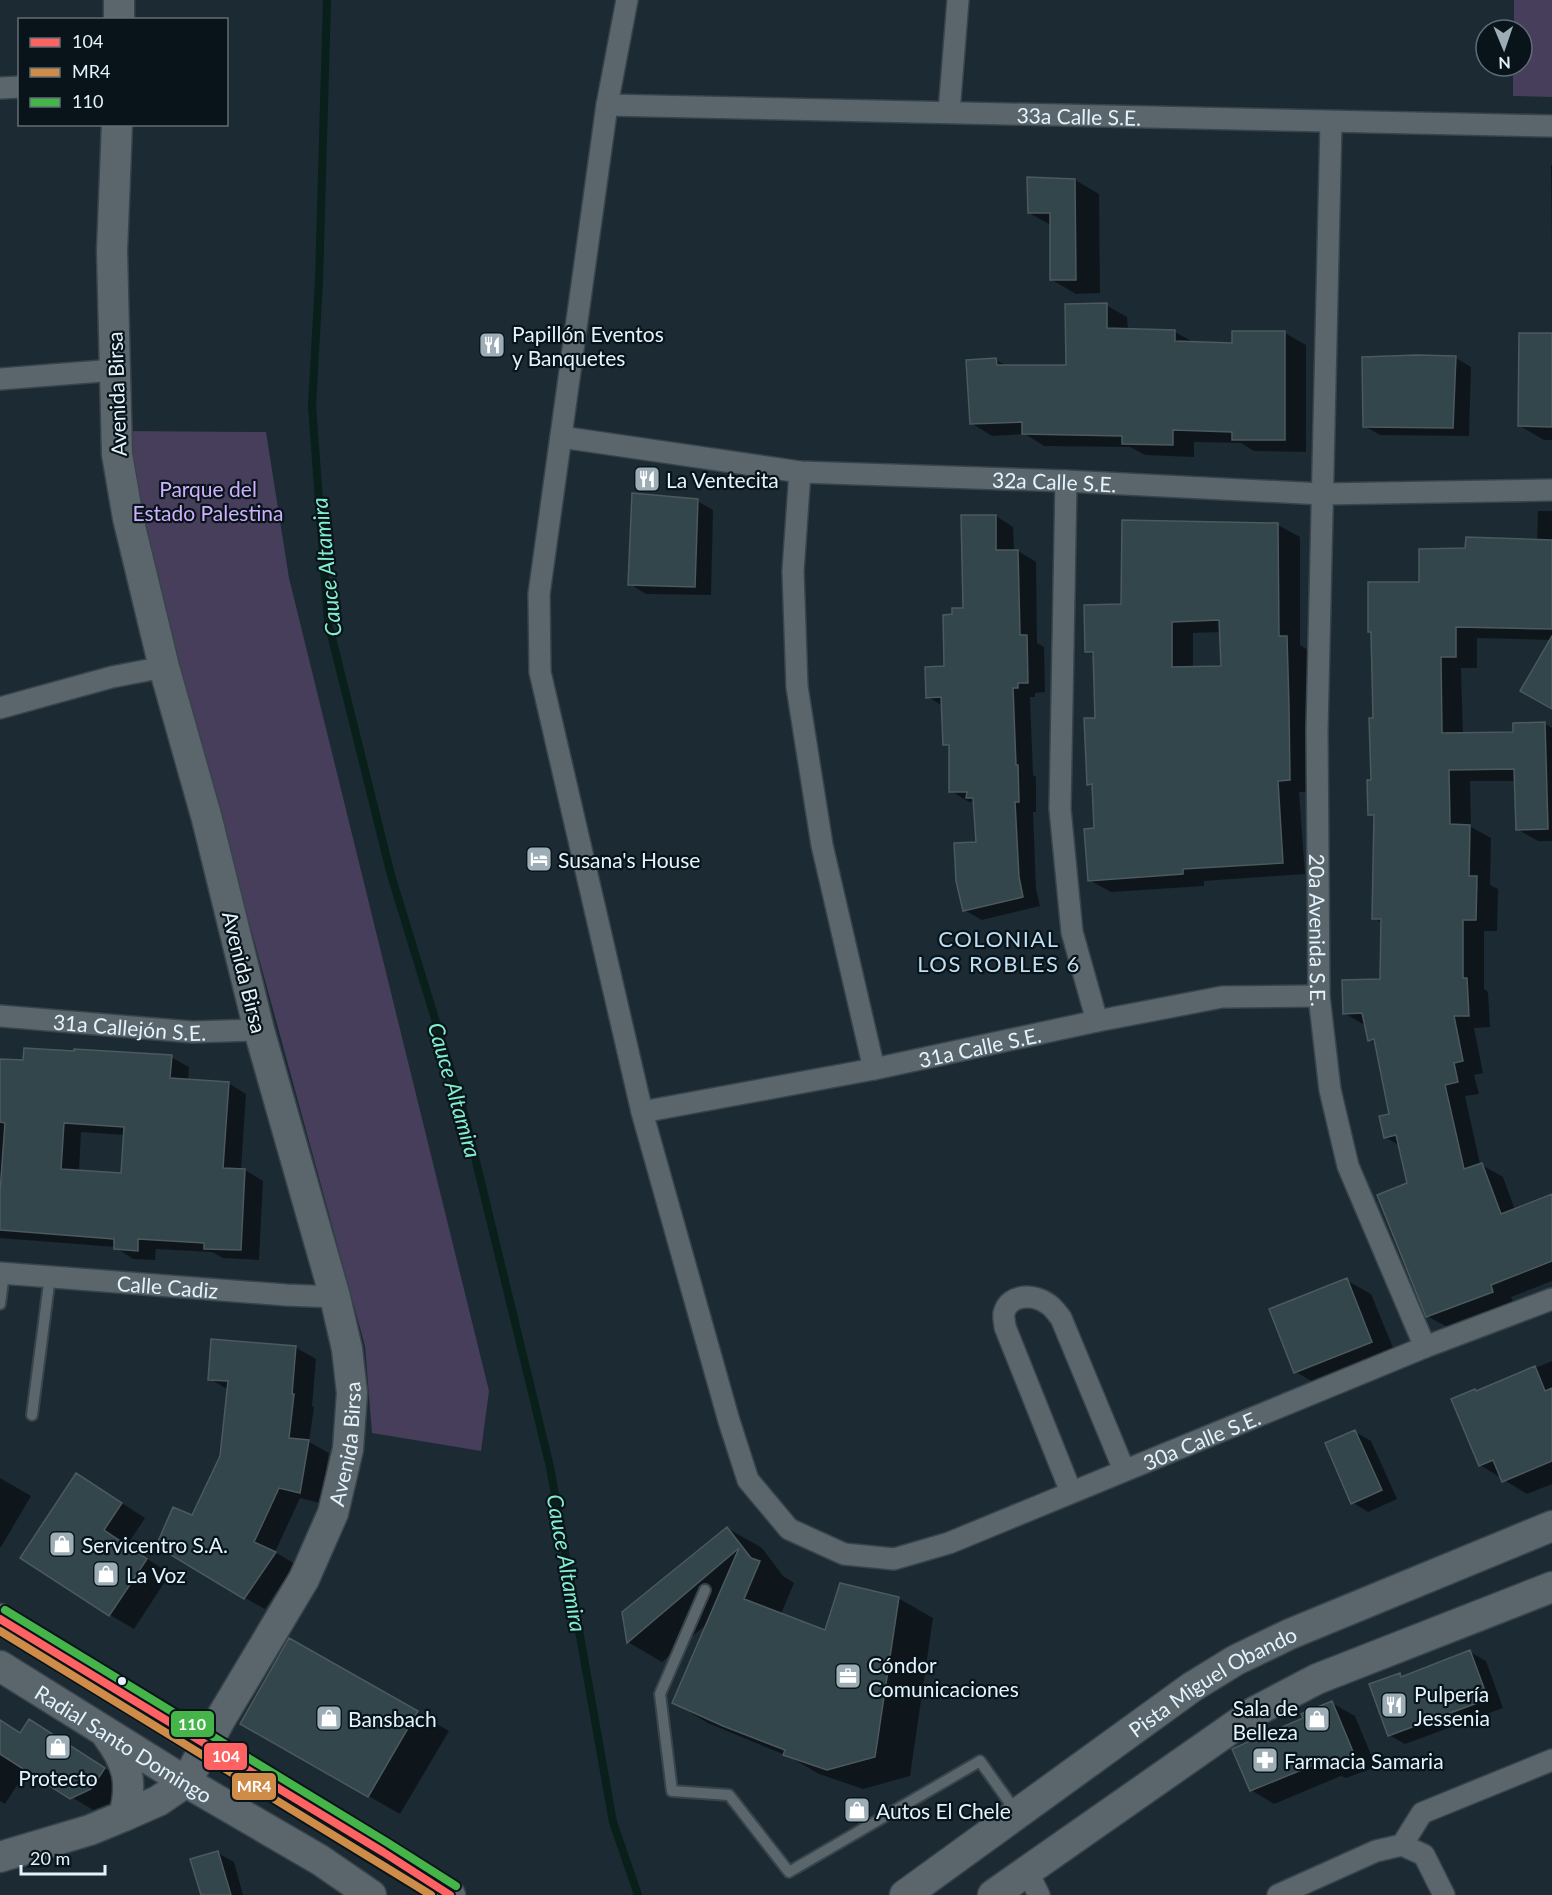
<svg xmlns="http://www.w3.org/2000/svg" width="1552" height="1895" font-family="Lato,sans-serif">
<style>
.park{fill:#463e5a}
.shadow{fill:#0007;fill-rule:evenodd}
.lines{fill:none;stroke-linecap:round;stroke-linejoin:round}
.stream{stroke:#091f1a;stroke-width:8}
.building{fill:#32464b;stroke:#4c595e;stroke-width:1.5;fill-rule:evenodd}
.lane-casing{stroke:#38444b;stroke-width:14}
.street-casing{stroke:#38444b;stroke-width:24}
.secondary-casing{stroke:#38444b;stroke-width:33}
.lane{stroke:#5a666c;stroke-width:10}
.street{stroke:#5a666c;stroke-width:21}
.secondary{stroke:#5a666c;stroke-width:30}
.bus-1-casing{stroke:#09141a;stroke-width:12}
.bus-2-casing{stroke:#09141a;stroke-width:12}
.bus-3-casing{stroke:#09141a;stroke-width:12}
.bus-1{stroke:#ff6262;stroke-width:8}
.bus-2{stroke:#cf8b48;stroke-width:8}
.bus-3{stroke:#45b549;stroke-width:8}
.bus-dot{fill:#e3f3fd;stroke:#09141a;stroke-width:2}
.labels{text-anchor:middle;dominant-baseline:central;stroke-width:4.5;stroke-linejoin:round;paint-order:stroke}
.street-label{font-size:21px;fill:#e3f3fd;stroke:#09141a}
.poi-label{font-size:21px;fill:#e3f3fd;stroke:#09141a;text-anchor:start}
.park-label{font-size:21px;fill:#ceb0ff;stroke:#09141a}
.water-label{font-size:22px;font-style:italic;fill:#81efcd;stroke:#09141a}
.neighbourhood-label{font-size:22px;letter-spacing:1.5px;fill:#c1dff3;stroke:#09141a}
.line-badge{stroke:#09141a;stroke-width:2}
.badge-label{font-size:16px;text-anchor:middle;font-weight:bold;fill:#fff}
</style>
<rect width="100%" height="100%" fill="#1c2a33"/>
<path class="park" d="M 1514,0 L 1552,0 L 1552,97 L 1513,96 L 1513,66 L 1522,66 L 1522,30 L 1514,30 Z
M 120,431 L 266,432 L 289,578 L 489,1391 L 481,1451 L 372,1433 L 365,1346 L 198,735 Z"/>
<path class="shadow" d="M 1551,165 L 1552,165 L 1552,249 Z
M 1075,180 L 1099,194 L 1100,293 L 1076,294 L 1052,280 L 1051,225 L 1029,213 Z
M 1106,305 L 1127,317 L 1128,330 L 1175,332 L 1195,343 L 1234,345 L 1285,333 L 1306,345 L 1306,452 L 1254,451 L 1241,443 L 1194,442 L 1194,457 L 1145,455 L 1130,447 L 1044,446 L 1025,434 L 992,436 L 971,423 L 996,360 L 1007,366 L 1068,367 Z
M 1552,335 L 1552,440 L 1544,440 L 1520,426 Z
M 1456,358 L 1471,367 L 1469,436 L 1380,435 L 1364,426 Z
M 697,501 L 713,510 L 711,595 L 646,594 L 630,584 Z
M 1538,511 L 1552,511 L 1552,708 L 1552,640 L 1477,638 L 1477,668 L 1461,668 L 1463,735 L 1515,734 L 1545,724 L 1552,728 L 1552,841 L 1538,841 L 1517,829 L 1516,781 L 1470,781 L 1471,827 L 1491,838 L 1490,885 L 1498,889 L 1497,931 L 1484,931 L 1484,989 L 1488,992 L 1490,1027 L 1474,1028 L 1483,1073 L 1474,1075 L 1479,1094 L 1465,1096 L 1480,1164 L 1503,1177 L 1515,1210 L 1552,1213 L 1552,1281 L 1511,1297 L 1514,1304 L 1449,1328 L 1427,1316 L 1409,1184 L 1400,1146 L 1385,1137 L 1391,1115 L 1377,1044 L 1369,1040 L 1366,1026 L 1344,1013 L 1382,980 L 1382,923 L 1374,918 L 1375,818 L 1370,814 L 1374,719 L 1420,583 L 1467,550 L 1537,541 Z
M 996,516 L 1013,527 L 1014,551 L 1018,551 L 1036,562 L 1037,643 L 1044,647 L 1045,692 L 1035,693 L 1035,697 L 1030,697 L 1033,775 L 1036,777 L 1036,812 L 1033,812 L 1036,889 L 1040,906 L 982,920 L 964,910 L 977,843 L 975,801 L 969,802 L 951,791 L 950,748 L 944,744 L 943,706 L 928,697 L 946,668 L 954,616 L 964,609 Z
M 1278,525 L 1300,537 L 1300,645 L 1308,650 L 1311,792 L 1299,792 L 1305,874 L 1204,881 L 1204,886 L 1111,892 L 1089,880 L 1096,830 L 1093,787 L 1088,784 L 1096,719 L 1095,656 L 1087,651 L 1123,606 ZM 1221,632 L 1222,668 L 1193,668 L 1193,633 Z
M 171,1057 L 189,1067 L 188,1081 L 228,1083 L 246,1094 L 241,1170 L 245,1170 L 263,1181 L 259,1260 L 223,1258 L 212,1252 L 156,1249 L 155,1260 L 133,1259 L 115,1247 L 0,1238 L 0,1060 L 25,1062 ZM 81,1132 L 125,1135 L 123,1174 L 79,1171 Z
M 1346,1280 L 1371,1294 L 1396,1355 L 1320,1386 L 1296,1372 Z
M 295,1347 L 316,1359 L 312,1406 L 314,1407 L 309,1442 L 329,1453 L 320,1503 L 300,1498 L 275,1552 L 295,1564 L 265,1609 L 245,1598 L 193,1517 L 222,1456 L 229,1390 L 210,1379 Z
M 1552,1361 L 1552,1484 L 1527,1494 L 1480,1465 L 1477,1392 Z
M 1355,1432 L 1371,1441 L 1397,1499 L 1368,1512 L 1352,1502 Z
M 0,1478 L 31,1496 L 1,1547 L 0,1547 Z
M 100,1489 L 145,1518 L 127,1545 L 170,1574 L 134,1629 L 110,1615 Z
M 727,1528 L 762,1548 L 783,1576 L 794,1583 L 781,1614 L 826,1632 L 898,1598 L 933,1618 L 910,1776 L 863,1789 L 819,1774 L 790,1757 L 708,1723 L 674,1703 L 708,1623 L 662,1662 L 628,1642 Z
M 290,1640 L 449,1731 L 400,1814 L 242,1724 Z
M 1470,1652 L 1486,1661 L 1503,1708 L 1405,1744 L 1389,1735 L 1400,1675 L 1403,1677 Z
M 1332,1703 L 1355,1716 L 1376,1767 L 1346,1778 L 1341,1776 L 1274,1804 L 1251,1790 L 1305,1719 Z
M 0,1721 L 21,1734 L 30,1721 L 127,1782 L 113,1802 L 93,1810 L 27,1770 L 5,1804 L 0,1801 Z
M 218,1853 L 234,1862 L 243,1895 L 202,1895 Z"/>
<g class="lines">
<path class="stream" d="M 327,0 L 319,281 L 312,406 L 328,622 L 391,875 L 466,1120 L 550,1467 L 613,1822 L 638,1895"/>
</g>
<path class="building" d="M 1027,177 L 1075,179 L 1076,280 L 1050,280 L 1050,213 L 1028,213 Z
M 1107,303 L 1107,328 L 1175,330 L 1175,341 L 1232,343 L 1232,331 L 1285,331 L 1285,440 L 1232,440 L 1232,432 L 1173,430 L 1173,445 L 1122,444 L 1122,436 L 1022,434 L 1022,422 L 970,424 L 966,360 L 996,358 L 997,365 L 1066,365 L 1065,304 Z
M 1519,333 L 1552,333 L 1552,427 L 1518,426 Z
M 1417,355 L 1456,356 L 1453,428 L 1363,427 L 1362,357 Z
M 632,493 L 698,499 L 695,587 L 628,585 Z
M 961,515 L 996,515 L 996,550 L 1018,550 L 1020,635 L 1027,635 L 1028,683 L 1018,683 L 1018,688 L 1013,688 L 1016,765 L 1018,765 L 1019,802 L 1015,802 L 1019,877 L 1023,897 L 963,911 L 956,881 L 954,843 L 976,842 L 973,798 L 966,798 L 967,792 L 949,792 L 949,745 L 943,745 L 941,697 L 926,698 L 925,667 L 944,666 L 943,615 L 952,614 L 952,608 L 963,608 Z
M 1122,520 L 1278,523 L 1279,636 L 1287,636 L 1289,707 L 1290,780 L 1278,781 L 1283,863 L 1183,869 L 1183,874 L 1088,881 L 1084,829 L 1094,828 L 1092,784 L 1087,785 L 1084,718 L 1095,718 L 1093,652 L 1085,652 L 1084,605 L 1121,604 ZM 1219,620 L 1221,666 L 1172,667 L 1172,622 Z
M 1466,537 L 1552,540 L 1552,629 L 1456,627 L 1456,657 L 1441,657 L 1442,733 L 1513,732 L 1513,723 L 1545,722 L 1548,829 L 1516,830 L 1514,769 L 1449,770 L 1450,824 L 1470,825 L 1469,876 L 1477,876 L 1476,920 L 1463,920 L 1463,978 L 1467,978 L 1469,1016 L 1454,1016 L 1463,1061 L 1454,1063 L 1458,1082 L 1445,1085 L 1464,1169 L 1482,1163 L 1501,1214 L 1552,1194 L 1552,1261 L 1491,1285 L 1493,1292 L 1426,1317 L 1377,1195 L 1407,1183 L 1396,1135 L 1384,1138 L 1379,1116 L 1389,1114 L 1374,1039 L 1368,1041 L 1362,1013 L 1343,1014 L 1342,980 L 1380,979 L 1381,919 L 1372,919 L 1374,815 L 1368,815 L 1367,780 L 1371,780 L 1369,718 L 1373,718 L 1371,632 L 1368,632 L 1368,582 L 1419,582 L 1419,549 L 1465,548 Z
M 1552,636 L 1552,709 L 1520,691 Z
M 24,1048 L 74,1051 L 74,1049 L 172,1055 L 170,1078 L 229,1082 L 223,1168 L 245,1169 L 241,1250 L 204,1249 L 204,1243 L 138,1239 L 138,1251 L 114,1249 L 114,1239 L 0,1230 L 0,1192 L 5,1123 L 0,1122 L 0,1059 L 23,1060 ZM 64,1123 L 124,1127 L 121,1173 L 61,1169 Z
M 1347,1278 L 1372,1342 L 1294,1373 L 1269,1309 Z
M 211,1339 L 296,1346 L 292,1394 L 294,1394 L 289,1438 L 309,1440 L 300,1493 L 279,1488 L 254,1542 L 276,1552 L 244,1599 L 156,1546 L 173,1507 L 192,1515 L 220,1456 L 228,1381 L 208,1380 Z
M 1535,1366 L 1545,1391 L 1552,1388 L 1552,1461 L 1502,1482 L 1493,1460 L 1479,1466 L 1451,1399 L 1475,1389 L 1476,1391 Z
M 1355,1430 L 1382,1490 L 1351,1504 L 1325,1443 Z
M 76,1473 L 122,1503 L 104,1530 L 147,1559 L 109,1616 L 20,1558 Z
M 727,1527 L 751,1558 L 760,1561 L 744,1599 L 825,1630 L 840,1583 L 899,1597 L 875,1757 L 827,1770 L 783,1755 L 785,1750 L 723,1726 L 672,1703 L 739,1548 L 627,1643 L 622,1612 Z
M 289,1638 L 418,1711 L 368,1797 L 240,1724 Z
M 1470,1650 L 1488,1699 L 1388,1736 L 1369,1684 L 1400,1673 L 1401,1677 Z
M 1332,1701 L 1354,1754 L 1322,1766 L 1321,1762 L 1250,1791 L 1232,1749 L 1303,1718 L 1301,1714 Z
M 29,1719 L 105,1768 L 91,1789 L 70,1799 L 0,1754 L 0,1720 L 20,1733 Z
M 218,1851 L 231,1895 L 201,1895 L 190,1859 Z"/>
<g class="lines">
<defs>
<path id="lane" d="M 0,1304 L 4,1273
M 32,1415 L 50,1276
M 705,1590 L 660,1694 L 672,1791 L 729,1795 L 789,1872 L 980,1761 L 1017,1813"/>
<g id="street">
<path id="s1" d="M 627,0 L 607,105 L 539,594 L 540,672 L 642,1112 L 729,1421 L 748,1480 L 789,1529 L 844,1554 L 894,1559 L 949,1543 L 1425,1347 L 1552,1299"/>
<path d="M 0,88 L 20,87"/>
<path id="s2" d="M 607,105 L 1552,126"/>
<path d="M 949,112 L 958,0"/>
<path id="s3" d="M 1331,122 L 1317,730 L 1319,996 L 1330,1090 L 1348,1166 L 1425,1347"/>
<path d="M 0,379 L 115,370"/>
<path id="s4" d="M 561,437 L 800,472 L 1066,481 L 1322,494 L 1552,490"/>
<path d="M 800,472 L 793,571 L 797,687 L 822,845 L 874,1069"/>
<path d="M 1066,481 L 1060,809 L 1072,932 L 1097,1021"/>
<path d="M 0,708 L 112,677 L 164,667"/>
<path id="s5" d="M 0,1016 L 192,1032 L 259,1030"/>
<path id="s6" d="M 642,1112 L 874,1069 L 1097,1021 L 1222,997 L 1319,996"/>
<path id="s7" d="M 0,1273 L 286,1295 L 335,1297"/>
<path d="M 1071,1492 L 1005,1327 C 1005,1323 1003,1317 1004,1313 C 1009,1293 1035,1294 1048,1304 C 1053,1307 1057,1313 1061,1318 L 1124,1470"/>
<path d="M 1402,1845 L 1422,1813 L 1552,1760"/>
<path d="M 1402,1845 L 1424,1855 L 1444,1895"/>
<path d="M 1027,1871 L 1039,1895"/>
<path d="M 1278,1895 L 1376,1851 L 1402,1845"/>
</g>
<g id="secondary">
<path d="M 119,20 L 119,0"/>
<path d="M 0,1619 L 207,1746 L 383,1852 L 450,1895"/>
<path id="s8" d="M 0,1666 L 186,1782 L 320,1860 L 371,1895"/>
<path d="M 107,1735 C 128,1763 133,1782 124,1816"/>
<path id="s9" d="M 0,1857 L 90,1830 L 124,1816 L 158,1801 L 186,1782 L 221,1718 L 304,1579 L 333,1513 L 348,1449 L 352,1393 L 347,1349 L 335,1297 L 259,1030 L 207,819 L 164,667 L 128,518 L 117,454 L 112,251 L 117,124"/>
<path id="s10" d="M 905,1895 L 1192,1687 L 1236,1660 L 1290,1634 L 1552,1526"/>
<path d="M 993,1895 L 1256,1711 L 1317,1679 L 1552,1587"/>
</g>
</defs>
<use href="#lane" class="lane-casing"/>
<use href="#street" class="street-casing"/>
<use href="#secondary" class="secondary-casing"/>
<use href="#lane" class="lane"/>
<use href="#street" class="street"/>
<use href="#secondary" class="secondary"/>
<defs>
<path id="bus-1" d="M 0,1619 L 383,1852 L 450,1895"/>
<path id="bus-2" d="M 0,1631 L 431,1895"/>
<path id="bus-3" d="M 5,1610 L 388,1843 L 456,1886"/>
</defs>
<use href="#bus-1" class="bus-1-casing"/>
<use href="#bus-2" class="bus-2-casing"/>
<use href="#bus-3" class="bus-3-casing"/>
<use href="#bus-1" class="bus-1"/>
<use href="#bus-2" class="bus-2"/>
<use href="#bus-3" class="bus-3"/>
</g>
<defs>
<symbol id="restaurant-square" viewBox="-11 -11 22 22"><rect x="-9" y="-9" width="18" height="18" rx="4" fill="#9dadb6" stroke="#09141a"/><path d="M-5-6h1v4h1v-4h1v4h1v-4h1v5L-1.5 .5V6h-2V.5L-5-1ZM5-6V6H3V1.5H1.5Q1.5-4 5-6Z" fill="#fff"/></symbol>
<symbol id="hotel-square" viewBox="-11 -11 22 22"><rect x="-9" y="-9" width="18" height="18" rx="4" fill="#9dadb6" stroke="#09141a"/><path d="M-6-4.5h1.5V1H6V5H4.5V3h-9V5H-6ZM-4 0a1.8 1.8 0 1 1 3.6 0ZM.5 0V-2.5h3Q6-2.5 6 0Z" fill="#fff"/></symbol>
<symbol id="shop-square" viewBox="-11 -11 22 22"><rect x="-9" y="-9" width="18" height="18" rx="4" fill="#9dadb6" stroke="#09141a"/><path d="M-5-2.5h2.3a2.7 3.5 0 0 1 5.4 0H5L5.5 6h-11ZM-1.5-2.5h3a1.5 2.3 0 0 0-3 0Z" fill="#fff"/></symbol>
<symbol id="office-square" viewBox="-11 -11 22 22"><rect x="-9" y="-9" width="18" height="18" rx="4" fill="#9dadb6" stroke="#09141a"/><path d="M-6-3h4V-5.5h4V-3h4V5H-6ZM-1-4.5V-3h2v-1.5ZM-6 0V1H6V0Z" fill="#fff"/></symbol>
<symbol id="pharmacy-square" viewBox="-11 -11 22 22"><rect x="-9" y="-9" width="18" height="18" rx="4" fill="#9dadb6" stroke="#09141a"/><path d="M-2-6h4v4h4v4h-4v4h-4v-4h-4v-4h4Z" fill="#fff"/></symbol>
</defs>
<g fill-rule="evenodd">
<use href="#restaurant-square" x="477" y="330" width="30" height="30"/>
<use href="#restaurant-square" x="632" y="464" width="30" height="30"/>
<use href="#hotel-square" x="524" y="844" width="30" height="30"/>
<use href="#shop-square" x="47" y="1529" width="30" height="30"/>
<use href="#shop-square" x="91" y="1559" width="30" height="30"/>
<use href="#office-square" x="833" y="1661" width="30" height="30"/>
<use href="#restaurant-square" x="1379" y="1690" width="30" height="30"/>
<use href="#shop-square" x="314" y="1703" width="30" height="30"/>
<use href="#shop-square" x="1302" y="1704" width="30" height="30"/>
<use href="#shop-square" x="43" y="1732" width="30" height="30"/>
<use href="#pharmacy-square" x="1250" y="1745" width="30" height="30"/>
<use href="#shop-square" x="842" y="1795" width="30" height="30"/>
</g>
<circle class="bus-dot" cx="122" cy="1681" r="5"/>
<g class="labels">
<g class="street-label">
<text stroke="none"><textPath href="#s2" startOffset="472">33a Calle S.E.</textPath></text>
<text transform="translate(116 394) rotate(-92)">Avenida Birsa</text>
<text stroke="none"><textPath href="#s4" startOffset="496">32a Calle S.E.</textPath></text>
<text stroke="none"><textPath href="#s3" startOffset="808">20a Avenida S.E.</textPath></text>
<text transform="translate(245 972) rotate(76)">Avenida Birsa</text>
<text stroke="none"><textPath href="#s5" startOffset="130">31a Callejón S.E.</textPath></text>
<text stroke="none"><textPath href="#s6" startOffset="344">31a Calle S.E.</textPath></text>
<text stroke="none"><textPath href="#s7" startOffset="168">Calle Cadiz</textPath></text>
<text stroke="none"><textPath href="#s1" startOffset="2018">30a Calle S.E.</textPath></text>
<text stroke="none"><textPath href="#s9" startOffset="579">Avenida Birsa</textPath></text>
<text stroke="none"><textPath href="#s10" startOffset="375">Pista Miguel Obando</textPath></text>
<text stroke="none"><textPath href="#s8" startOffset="146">Radial Santo Domingo</textPath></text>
</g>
<g class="poi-label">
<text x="512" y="333">Papillón Eventos<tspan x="512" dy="24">y Banquetes</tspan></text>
<text x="666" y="479">La Ventecita</text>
<text x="558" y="859">Susana's House</text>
<text x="82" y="1544">Servicentro S.A.</text>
<text x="126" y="1574">La Voz</text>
<text x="868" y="1664">Cóndor<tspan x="868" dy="24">Comunicaciones</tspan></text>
<text x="1414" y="1693">Pulpería<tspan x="1414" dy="24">Jessenia</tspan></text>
<text x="1298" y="1707" text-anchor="end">Sala de<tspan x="1298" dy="24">Belleza</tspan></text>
<text x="348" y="1718">Bansbach</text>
<text x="1284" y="1760">Farmacia Samaria</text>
<text x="58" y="1777" text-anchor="middle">Protecto</text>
<text x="876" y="1810">Autos El Chele</text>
</g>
<g class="park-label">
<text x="208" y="488">Parque del<tspan x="208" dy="24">Estado Palestina</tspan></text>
</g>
<g class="water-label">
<text transform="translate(326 567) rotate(-96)">Cauce Altamira</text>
<text transform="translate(455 1090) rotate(74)">Cauce Altamira</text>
<text transform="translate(567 1563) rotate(80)">Cauce Altamira</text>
</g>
<g class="neighbourhood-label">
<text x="999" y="938">COLONIAL<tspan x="999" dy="25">LOS ROBLES 6</tspan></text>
</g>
</g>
<g class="line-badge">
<rect x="170" y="1710" width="45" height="28" rx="6" fill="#45b549"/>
<rect x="203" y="1742" width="45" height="29" rx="6" fill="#ff6262"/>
<rect x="231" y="1772" width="46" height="29" rx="6" fill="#cf8b48"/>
</g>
<g class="badge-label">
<text x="192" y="1730">110</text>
<text x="226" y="1762">104</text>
<text x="254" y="1792">MR4</text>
</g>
<rect x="18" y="18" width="210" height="108" fill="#09141a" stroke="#606d75" stroke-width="1.5"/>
<rect x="30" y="38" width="30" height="9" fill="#ff6262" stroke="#606d75" stroke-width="1.5"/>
<text x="72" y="48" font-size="18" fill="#e3f3fd">104</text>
<rect x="30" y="68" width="30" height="9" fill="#cf8b48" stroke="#606d75" stroke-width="1.5"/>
<text x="72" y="78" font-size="18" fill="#e3f3fd">MR4</text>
<rect x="30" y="98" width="30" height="9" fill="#45b549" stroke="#606d75" stroke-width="1.5"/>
<text x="72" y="108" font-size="18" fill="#e3f3fd">110</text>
<g transform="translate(1504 48) rotate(178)"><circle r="28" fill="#09141a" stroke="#606d75" stroke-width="1.5"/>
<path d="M0-4.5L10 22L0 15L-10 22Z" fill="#9dadb6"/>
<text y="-9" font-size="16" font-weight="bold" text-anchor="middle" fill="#e3f3fd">N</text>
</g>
<path d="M21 1865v9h84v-9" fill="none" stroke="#e3f3fd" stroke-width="3"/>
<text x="30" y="1865" font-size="18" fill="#e3f3fd" stroke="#09141a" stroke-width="4.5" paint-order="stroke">20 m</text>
</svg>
